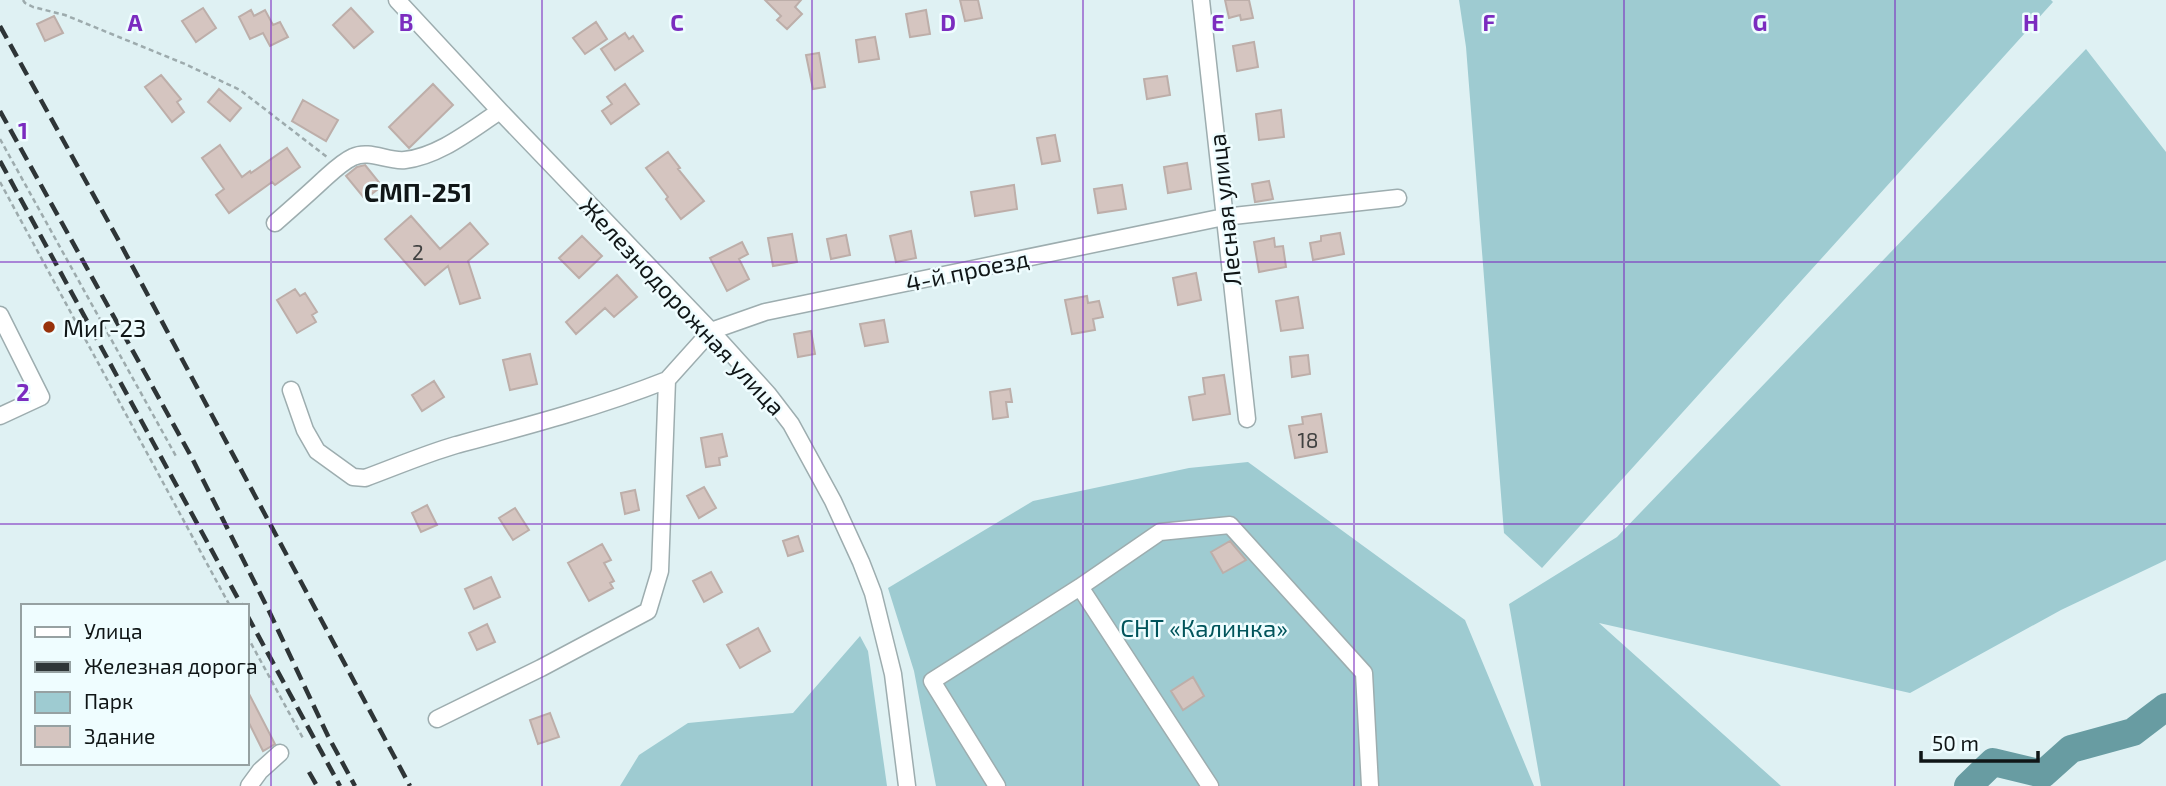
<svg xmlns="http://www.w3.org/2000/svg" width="2166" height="786" font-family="'Exo 2',sans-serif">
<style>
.green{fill:#9ecbd1}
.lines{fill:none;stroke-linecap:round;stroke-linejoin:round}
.river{stroke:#689ca2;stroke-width:28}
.building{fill:#d5c5c0;stroke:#bdaea9;stroke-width:2}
.minor-casing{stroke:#9dadaf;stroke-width:19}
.path{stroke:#9dabad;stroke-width:2.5;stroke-dasharray:5 3.5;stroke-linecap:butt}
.minor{stroke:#fff;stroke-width:16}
.rail{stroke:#2e3537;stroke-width:4.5;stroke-dasharray:14 7;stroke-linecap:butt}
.grid{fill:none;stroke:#7b2cbf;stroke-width:2;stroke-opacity:0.55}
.poi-dot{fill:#98320b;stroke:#effdff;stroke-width:2.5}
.labels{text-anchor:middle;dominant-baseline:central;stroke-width:5;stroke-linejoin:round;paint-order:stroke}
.number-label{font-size:21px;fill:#414241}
.street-label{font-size:24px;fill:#101617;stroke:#effdff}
.poi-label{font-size:24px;fill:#101617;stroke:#effdff;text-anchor:start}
.park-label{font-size:24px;fill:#01545b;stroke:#effdff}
.neighbourhood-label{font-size:26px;font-weight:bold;fill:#101617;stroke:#effdff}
.grid-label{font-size:23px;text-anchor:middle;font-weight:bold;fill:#7b2cbf;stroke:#effdff;stroke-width:5;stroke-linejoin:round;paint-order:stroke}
</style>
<rect width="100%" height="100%" fill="#dff1f3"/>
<path class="green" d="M 1459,0 L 2051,0 L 2053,2 L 1542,568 L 1504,533 L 1466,47 Z
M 2086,49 L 2166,152 L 2166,560 L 2061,610 L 1910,693 L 1599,623 L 1781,786 L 1541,786 L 1509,604 L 1617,537 Z
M 1248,462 L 1465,620 L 1534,786 L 936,786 L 914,671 L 888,588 L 1033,501 L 1189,468 Z
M 860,636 L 868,651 L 887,786 L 620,786 L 639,755 L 688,723 L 793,713 Z"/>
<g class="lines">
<path class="river" d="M 1968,786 L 1993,762 L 2043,774 L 2071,749 L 2133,732 L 2166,707"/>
</g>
<path class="building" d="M 765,0 L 801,0 L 795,7 L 802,14 L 787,29 L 777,20 L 781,16 Z
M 960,0 L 978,0 L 982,18 L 965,21 Z
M 1225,0 L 1249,0 L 1253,18 L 1241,20 L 1240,15 L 1229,18 Z
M 203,8 L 216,28 L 196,42 L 182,21 Z
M 351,8 L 373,32 L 354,48 L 333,25 Z
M 251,10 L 254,16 L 265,10 L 273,25 L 280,22 L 288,37 L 270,46 L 263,33 L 250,39 L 239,17 Z
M 926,10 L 930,34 L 910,37 L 906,14 Z
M 54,16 L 63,33 L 45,41 L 37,24 Z
M 596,22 L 607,39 L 585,54 L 573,38 Z
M 625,33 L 629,39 L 633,36 L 643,51 L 615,70 L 601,49 Z
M 875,37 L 879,59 L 859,62 L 856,40 Z
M 1254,42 L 1258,67 L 1237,71 L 1233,46 Z
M 819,53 L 825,87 L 813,89 L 806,55 Z
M 161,75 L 181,99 L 177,102 L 184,112 L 172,122 L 145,87 Z
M 1167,76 L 1170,95 L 1147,99 L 1144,79 Z
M 433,84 L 453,105 L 409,148 L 389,127 Z
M 625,84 L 639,104 L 611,124 L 602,111 L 612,104 L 607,97 Z
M 219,89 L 241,108 L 230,121 L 208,102 Z
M 303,100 L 338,120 L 326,141 L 292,121 Z
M 1281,110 L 1284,137 L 1259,140 L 1256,114 Z
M 1055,135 L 1060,161 L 1042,164 L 1037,138 Z
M 220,145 L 242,177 L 250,171 L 251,173 L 287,148 L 300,167 L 275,185 L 272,182 L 229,213 L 216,195 L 224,189 L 202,158 Z
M 668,152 L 680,168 L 678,169 L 704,201 L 681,219 L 666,199 L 668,197 L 646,168 Z
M 1187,163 L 1191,189 L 1168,193 L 1164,167 Z
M 365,165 L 382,186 L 365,199 L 346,176 L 357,167 Z
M 1269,181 L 1273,199 L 1255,202 L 1252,184 Z
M 1014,185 L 1017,209 L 975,216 L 971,192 Z
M 1122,185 L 1126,209 L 1098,213 L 1094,189 Z
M 411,216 L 440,249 L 470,223 L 488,244 L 468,261 L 480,298 L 460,304 L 448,266 L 425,285 L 385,239 Z
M 911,231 L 916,258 L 896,262 L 890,236 Z
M 1340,233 L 1344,254 L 1313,260 L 1310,243 L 1321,241 L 1321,236 Z
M 792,234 L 797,262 L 773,266 L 768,238 Z
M 846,235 L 850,255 L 831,259 L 827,239 Z
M 582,236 L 602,256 L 579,278 L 559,258 Z
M 1274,238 L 1275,247 L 1283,246 L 1286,267 L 1259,272 L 1254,242 Z
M 742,242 L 748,254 L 739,259 L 749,279 L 727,291 L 710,258 Z
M 1196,273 L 1201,300 L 1178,305 L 1173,278 Z
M 617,275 L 637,297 L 614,317 L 605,308 L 576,334 L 566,322 Z
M 295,289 L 300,296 L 305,293 L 317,312 L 312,315 L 316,322 L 297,333 L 277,300 Z
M 1087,296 L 1088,303 L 1099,301 L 1103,317 L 1093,319 L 1095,330 L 1072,334 L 1065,300 Z
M 1298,297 L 1303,328 L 1281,331 L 1276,301 Z
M 884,320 L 888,342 L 865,346 L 860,324 Z
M 811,331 L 815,354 L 798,357 L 794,334 Z
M 530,354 L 537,384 L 510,390 L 503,360 Z
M 1308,355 L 1310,374 L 1292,377 L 1290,357 Z
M 1224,375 L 1230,414 L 1193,420 L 1189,397 L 1205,394 L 1203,378 Z
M 434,381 L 444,397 L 422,411 L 412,395 Z
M 1010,389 L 1012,402 L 1006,402 L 1008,417 L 993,419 L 990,392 Z
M 1321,414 L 1327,452 L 1295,458 L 1289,426 L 1303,424 L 1302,417 Z
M 722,434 L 727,456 L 719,458 L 720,465 L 706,467 L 701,438 Z
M 704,487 L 716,508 L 699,518 L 687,496 Z
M 635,490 L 639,510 L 625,514 L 621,493 Z
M 427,505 L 437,525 L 421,532 L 412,513 Z
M 515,508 L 529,530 L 513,540 L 499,518 Z
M 798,536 L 803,551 L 788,556 L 783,541 Z
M 1230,541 L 1246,560 L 1223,573 L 1211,552 Z
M 602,544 L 611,560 L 604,563 L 614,581 L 610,583 L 613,588 L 589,601 L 568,563 Z
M 711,572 L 722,592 L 704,602 L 693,581 Z
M 491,577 L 500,597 L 474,609 L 465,589 Z
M 487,624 L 495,642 L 477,650 L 469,633 Z
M 758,628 L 770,651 L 740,668 L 727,645 Z
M 1193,677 L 1204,696 L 1183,710 L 1171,691 Z
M 247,690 L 275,744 L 263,751 L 247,719 Z
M 550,713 L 559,737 L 538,744 L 530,720 Z"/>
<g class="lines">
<defs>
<path id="minor" d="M 397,0 L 500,111 L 711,331 L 768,394 L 791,424 L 833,501 L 861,562 L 873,593 L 893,674 L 907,786
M 1201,0 L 1247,419
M 275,223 C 291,209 307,195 323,180 C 332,172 342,162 353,157 C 369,149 388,162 405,160 C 440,156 472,129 500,111
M 0,315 L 41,397 L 0,416
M 291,390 L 305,430 L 317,451 L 353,477 L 365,478 C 395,467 425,454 456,445 C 527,426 599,407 667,380
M 1080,587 L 1210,786
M 437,719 L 541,668 L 648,611 L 660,571 L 667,380 L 711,331 L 765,312 L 1224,217 L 1398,198
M 249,786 L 260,771 L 280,753
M 997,786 L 932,681 L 1080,587 L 1160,532 L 1230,525 L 1364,673 L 1370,786"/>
</defs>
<use href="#minor" class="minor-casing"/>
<path class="path" d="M 23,0 L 25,3 L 33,7 L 65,15 L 185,64 L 240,90 L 327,157
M 0,139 L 177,458
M 0,182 L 230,606
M 247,636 L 304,740"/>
<use href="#minor" class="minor"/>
<path class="rail" d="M 0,26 L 120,243 L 410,786
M 0,111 L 192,458 L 269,611 L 328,736 L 355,786
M 0,161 L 242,606
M 247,615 L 340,786
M 309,772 L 317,786"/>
</g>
<path class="grid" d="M 271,0 L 271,786M 542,0 L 542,786M 812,0 L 812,786M 1083,0 L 1083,786M 1354,0 L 1354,786M 1624,0 L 1624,786M 1895,0 L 1895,786M 0,262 L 2166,262M 0,524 L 2166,524"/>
<circle class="poi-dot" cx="49" cy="327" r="7"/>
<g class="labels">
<g class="number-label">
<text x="418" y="251">2</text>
<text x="1308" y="439">18</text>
</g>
<g class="street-label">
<text transform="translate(1224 210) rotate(-96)">Лесная улица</text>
<text transform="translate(967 270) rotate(-12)">4-й проезд</text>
<text transform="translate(683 306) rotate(47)">Железнодорожная улица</text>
</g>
<g class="poi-label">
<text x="63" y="327">МиГ-23</text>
</g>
<g class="park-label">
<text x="1204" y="627">СНТ «Калинка»</text>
</g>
<g class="neighbourhood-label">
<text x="418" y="191">СМП-251</text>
</g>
</g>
<g class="grid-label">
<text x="135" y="31">A</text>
<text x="406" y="31">B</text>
<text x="677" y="31">C</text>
<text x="948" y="31">D</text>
<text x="1218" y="31">E</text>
<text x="1489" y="31">F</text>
<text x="1760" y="31">G</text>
<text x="2031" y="31">H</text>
<text x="23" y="139">1</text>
<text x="23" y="401">2</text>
</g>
<rect x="21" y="604" width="228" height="161" fill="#effdff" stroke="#96a1a2" stroke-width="2"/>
<rect x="35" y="627" width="35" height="10" fill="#ffffff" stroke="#96a1a2" stroke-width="2"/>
<text x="84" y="639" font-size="21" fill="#101617">Улица</text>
<rect x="35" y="662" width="35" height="10" fill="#2e3537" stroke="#96a1a2" stroke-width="2"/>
<text x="84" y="674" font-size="21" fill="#101617">Железная дорога</text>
<rect x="35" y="692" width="35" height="21" fill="#9ecbd1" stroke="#96a1a2" stroke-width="2"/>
<text x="84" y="709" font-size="21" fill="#101617">Парк</text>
<rect x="35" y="726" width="35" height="21" fill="#d5c5c0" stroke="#96a1a2" stroke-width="2"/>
<text x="84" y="744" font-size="21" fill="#101617">Здание</text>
<path d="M1921 751v10h117v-10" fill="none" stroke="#101617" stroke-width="3.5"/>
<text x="1932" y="751" font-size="21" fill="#101617" stroke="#effdff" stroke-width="5" paint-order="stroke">50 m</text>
</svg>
